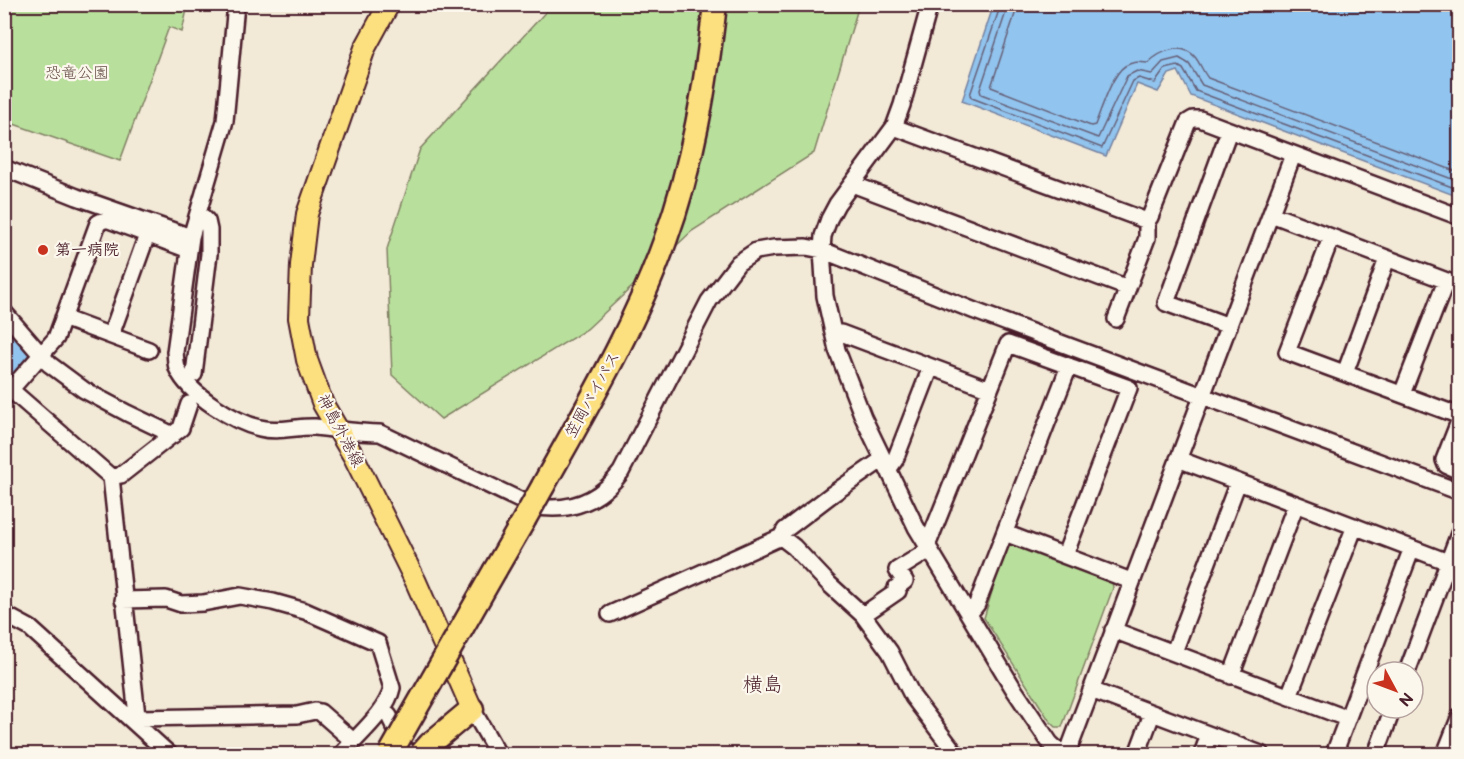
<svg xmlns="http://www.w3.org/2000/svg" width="1464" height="759" font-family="'Balsamiq Sans','Klee One',sans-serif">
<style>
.green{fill:#b8e09c;stroke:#818064;stroke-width:1.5}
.water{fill:#91c4ee;stroke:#7582a0;stroke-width:1.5}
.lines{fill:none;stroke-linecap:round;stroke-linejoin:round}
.shore{stroke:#666179;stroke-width:1.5}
.stream{stroke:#7582a0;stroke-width:4}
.minor-casing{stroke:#4a1f2b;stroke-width:20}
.major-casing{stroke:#4a1f2b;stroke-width:24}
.highway-casing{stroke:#4a1f2b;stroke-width:27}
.minor{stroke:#fbf7ec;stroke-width:15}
.major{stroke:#fce080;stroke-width:20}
.highway{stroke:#fce080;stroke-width:22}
.highway-bridge-casing{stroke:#4a1f2b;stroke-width:27;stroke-linecap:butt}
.highway-bridge{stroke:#fce080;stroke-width:22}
.poi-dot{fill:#c8321e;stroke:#fbf7ec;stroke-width:2}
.labels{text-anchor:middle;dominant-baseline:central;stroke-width:4.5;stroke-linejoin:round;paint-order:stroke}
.park-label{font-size:16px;fill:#664f47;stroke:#fbf7ec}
.poi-label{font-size:16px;font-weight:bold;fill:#4a1f2b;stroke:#fbf7ec;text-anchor:start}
.street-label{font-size:16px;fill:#4a1f2b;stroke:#fbf7ec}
.quarter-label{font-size:20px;fill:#4a1f2b;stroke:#fbf7ec}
</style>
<rect width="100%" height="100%" fill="#f2e9d7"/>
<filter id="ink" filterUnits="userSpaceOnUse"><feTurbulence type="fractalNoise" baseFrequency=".0167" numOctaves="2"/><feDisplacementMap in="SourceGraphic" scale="12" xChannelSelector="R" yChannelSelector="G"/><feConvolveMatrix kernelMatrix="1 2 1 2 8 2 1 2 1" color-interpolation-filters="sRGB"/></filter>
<g filter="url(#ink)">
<path class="green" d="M 5,4 L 188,5 L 182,32 L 169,27 L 120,161 L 5,121 Z
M 552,5 L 859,5 L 814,153 L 692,231 L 587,329 L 441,419 L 392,375 L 387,249 L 420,149 Z
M 1012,544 L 1112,581 L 1113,588 L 1062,727 L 1056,727 L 1049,720 L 984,618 L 1005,548 Z"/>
<path class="water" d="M 987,5 L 1459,5 L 1459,197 L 1191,96 L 1178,71 L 1169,74 L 1158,92 L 1137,84 L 1106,156 L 962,101 L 993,7 Z
M 5,324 L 32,351 L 5,384 Z"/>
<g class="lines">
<path class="shore" d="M 998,4 L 999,10 L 970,95 L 972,98 L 1102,148 L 1133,81 L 1139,78 L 1155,83 L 1165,69 L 1178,66 L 1183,69 L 1196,91 L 1460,190
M 1006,4 L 1006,12 L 980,90 L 981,94 L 1098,138 L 1127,76 L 1137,71 L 1152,74 L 1163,62 L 1179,58 L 1189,64 L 1202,85 L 1460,182
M 1015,4 L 1015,14 L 991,87 L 1091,126 L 1095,125 C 1101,110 1112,74 1125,66 C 1133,61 1140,62 1148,63 C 1160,51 1182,42 1195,57 C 1200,63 1203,72 1208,78 L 1460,173"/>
<path class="stream" d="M 1442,556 L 1460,511
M 1398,672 L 1440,563
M 1367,754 L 1385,708"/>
<defs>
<path id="minor" d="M 236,4 L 225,121 L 191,237 L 175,352 C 176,358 175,365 178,370 C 189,394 234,422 260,428 C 278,433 297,426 315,427 C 337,429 358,433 380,433 L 532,506 C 569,513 599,502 621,472 L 709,301 L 738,263 L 756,251 L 774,248 L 806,247 L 822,250 L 975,311 L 1460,492
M 930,4 L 902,105 L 894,127 L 837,204 L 829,219 L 823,236 L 822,250 L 825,296 L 837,350 L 863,417 L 916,527 L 1015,691 L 1050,743 L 1062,754
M 894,127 L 1147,221
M 4,168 L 77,197 L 191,237
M 852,184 L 1128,288
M 1271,214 L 1460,286
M 1331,238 L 1287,352 L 1460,416
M 4,312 L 49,364 L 84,390 L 127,413 L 173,435
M 63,318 L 149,350
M 1116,319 L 1147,238 L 1147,221 L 1150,217 L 1188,122 L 1193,119 L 1200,119 L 1460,217
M 1229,326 L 1166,303 L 1229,131
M 833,333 L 841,333 L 990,389
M 111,335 L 147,235
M 1345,373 L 1387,259
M 194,374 L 209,254 L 209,230 L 207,221 L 199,213
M 11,390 L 111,477 L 138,725
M 1402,394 L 1446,281
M 4,397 L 56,338 L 98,223 L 106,219 L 189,250
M 1460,419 L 1444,460 L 1446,465 L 1460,471
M 1178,459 L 1448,562
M 888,470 L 895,460 L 931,367
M 111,477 L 121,475 L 181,428 L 189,404
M 1005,533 L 1131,581
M 781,537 L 794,547 L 829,584 L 863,615 L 890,652 L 913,697 L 956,754
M 123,600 L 166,599 L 181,604 L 203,603 L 240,596 L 273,602 L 305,611 L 378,643 L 392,688 C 387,712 358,735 342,754
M 4,614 L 30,628 L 169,754
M 610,614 L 781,537 L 785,530 L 831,495 L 883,459
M 969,614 L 977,604 L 1069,366
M 863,615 L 898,591 L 896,588 L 905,581 L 897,570 L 923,554 L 927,546 L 1008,344 L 1129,388 L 1065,555
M 1113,630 L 1346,718
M 1174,652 L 1238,482
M 1407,672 L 1460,531
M 1231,676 L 1296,504
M 1091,690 L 1261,754
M 1289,696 L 1355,526
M 382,709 L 389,716 L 407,753
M 472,709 L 498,754
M 137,718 L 297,715 L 315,711 L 320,712 L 353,741
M 1063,754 L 1071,744 L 1293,155
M 1137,754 L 1152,714
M 1202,754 L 1209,735
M 1334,754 L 1412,548
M 1376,754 L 1393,708
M 1445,754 L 1460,716"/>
<path id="major" d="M 389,4 L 365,48 L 307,214 L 301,265 L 299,318 L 307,360 L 323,404 L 354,457 L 416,582 L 472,709"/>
<path id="highway" d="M 543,486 C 587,407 634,328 665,241 C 693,164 706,85 715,4
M 495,570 L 524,520
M 421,754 L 430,744 L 472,709"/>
</defs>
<use href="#minor" class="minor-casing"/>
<use href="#major" class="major-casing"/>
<use href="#highway" class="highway-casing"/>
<use href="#minor" class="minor"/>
<use href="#major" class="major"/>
<use href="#highway" class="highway"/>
<defs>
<path id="highway-bridge" d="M 524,520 L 543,486
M 390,754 L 495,570"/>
</defs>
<use href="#highway-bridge" class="highway-bridge-casing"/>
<use href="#highway-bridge" class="highway-bridge"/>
</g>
</g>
<circle class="poi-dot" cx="43" cy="250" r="6"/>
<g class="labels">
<g class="park-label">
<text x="77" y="73">恐竜公園</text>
</g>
<g class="poi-label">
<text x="55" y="250">第一病院</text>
</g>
<g class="street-label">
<text transform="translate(593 395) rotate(-61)">笠岡バイパス</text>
<text transform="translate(340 431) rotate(62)">神島外港線</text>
</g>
<g class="quarter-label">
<text x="763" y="685">横島</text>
</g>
</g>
<rect width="1464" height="759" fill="none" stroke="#fbf7ec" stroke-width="24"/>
<rect x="12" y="12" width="1440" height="735" fill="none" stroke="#4a1f2b" stroke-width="2" filter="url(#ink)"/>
<g transform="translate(1395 690) rotate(131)"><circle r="28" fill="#fbf7ec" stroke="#b4a19f" stroke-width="1.5"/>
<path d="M0-4.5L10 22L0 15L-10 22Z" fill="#c8321e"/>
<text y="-9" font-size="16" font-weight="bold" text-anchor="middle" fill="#4a1f2b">N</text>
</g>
</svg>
